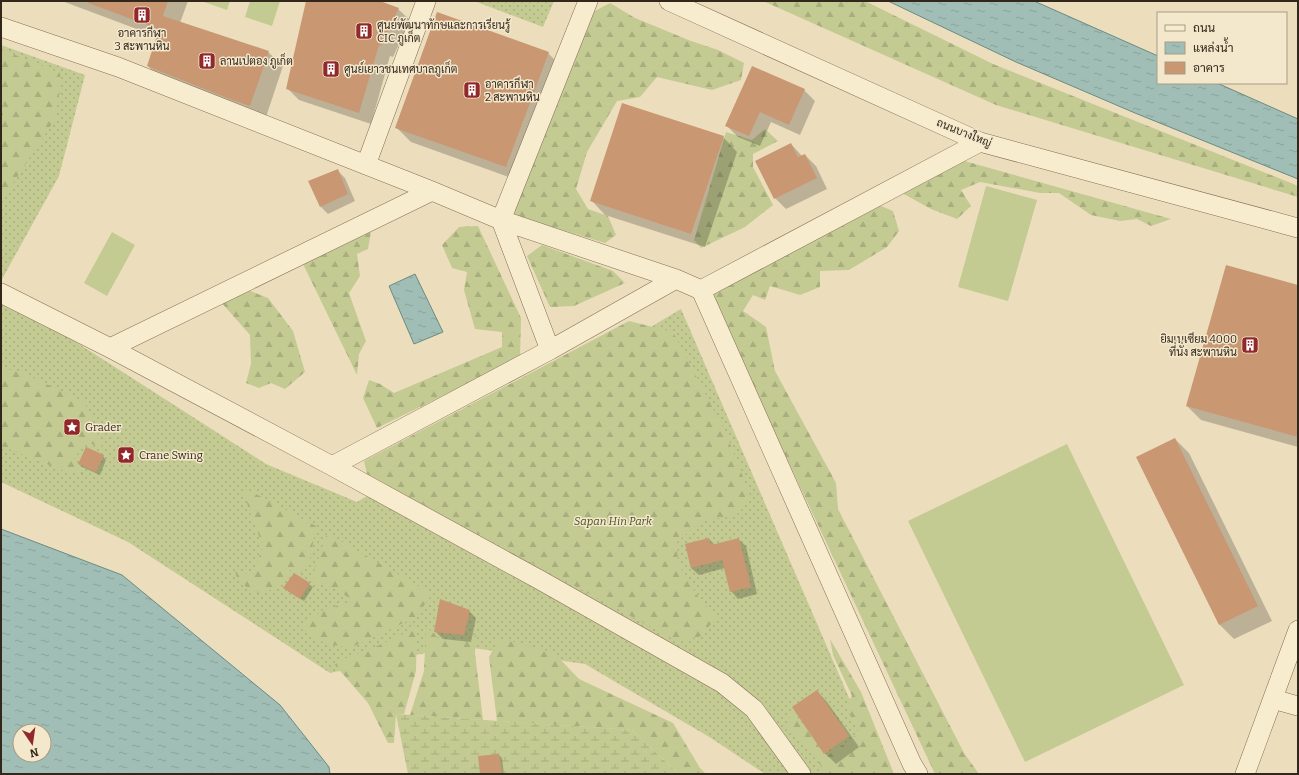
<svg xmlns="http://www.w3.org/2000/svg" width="1299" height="775" font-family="Bitter,Sarabun,serif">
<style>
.grass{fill:url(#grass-dots)}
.forest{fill:url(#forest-firs)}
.wetland{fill:url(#wetland-marsh)}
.garden{fill:#c3ca92}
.water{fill:url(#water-ripples);stroke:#698b82;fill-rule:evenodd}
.shadow{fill:#0003}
.building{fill:#ca9773}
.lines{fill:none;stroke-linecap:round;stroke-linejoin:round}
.street-casing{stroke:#846e57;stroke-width:20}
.street{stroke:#f8eccf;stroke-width:19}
.labels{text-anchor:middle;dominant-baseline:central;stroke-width:3;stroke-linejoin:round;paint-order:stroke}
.poi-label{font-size:11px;fill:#33271b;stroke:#f4e8cc;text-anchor:start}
.street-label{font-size:11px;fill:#33271b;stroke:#f4e8cc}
.park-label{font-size:11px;font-style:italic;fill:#444f22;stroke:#f4e8cc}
</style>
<defs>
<pattern id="grass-dots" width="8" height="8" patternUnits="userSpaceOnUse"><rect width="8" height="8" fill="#c3ca92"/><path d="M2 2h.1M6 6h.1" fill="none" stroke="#a8ae7d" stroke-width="1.8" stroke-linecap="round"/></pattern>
<pattern id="forest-firs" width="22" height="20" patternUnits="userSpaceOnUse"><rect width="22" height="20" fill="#c3ca92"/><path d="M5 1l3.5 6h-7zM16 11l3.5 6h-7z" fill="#a8ae7d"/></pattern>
<pattern id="wetland-marsh" width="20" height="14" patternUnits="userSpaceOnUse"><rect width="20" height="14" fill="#c3ca92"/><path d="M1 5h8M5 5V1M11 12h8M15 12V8" fill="none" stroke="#a8ae7d"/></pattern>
<pattern id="water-ripples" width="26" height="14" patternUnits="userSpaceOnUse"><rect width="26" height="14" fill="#a0beb5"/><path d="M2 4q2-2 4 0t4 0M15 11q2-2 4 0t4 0" fill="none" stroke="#8aa39b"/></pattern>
</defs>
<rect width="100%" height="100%" fill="#ecdebd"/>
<path class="grass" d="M 474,1 L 554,1 L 543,27 Z
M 1,45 L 85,75 L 59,176 L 1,281 Z
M 1,294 L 266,464 L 357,502 L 681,309 L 882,774 L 765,774 L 711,738 L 585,664 L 459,646 L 330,673 L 128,542 L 1,482 Z"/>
<path class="forest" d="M 763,1 L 865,1 L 993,64 L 1291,183 L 1298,186 L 1298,197 L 996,105 Z
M 610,3 L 635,18 L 691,41 L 718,50 L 744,63 L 741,80 L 712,90 L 657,77 L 640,97 L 617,101 L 587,152 L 576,189 L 588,209 L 608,216 L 616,235 L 605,243 L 512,215 L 591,13 Z
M 1,50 L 9,53 L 8,55 L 10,53 L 60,73 L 61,84 L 55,119 L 1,202 L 1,122 L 5,111 L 1,96 Z
M 765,129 L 778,141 L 753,154 L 753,167 L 773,205 L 745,227 L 701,248 L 694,240 L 726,132 L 752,140 Z
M 961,160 L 1171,219 L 1151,226 L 1137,219 L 1120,221 L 1091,215 L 1059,193 L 1040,193 L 980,182 L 961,190 L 971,206 L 957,219 L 931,209 L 902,193 Z
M 876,204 L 893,211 L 899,231 L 887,247 L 849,270 L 820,271 L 820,287 L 800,295 L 770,286 L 765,300 L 753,295 L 743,311 L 766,327 L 775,371 L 836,483 L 838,509 L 964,753 L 979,774 L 935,774 L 709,293 Z
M 478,226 L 521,318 L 520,358 L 377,428 L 363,398 L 369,380 L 380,384 L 394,393 L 502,347 L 502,332 L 475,329 L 464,290 L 467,272 L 452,268 L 442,245 L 459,227 Z
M 371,232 L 368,249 L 357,254 L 360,276 L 349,293 L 366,341 L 359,354 L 357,375 L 303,264 Z
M 542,245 L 613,271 L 625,283 L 574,306 L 550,307 L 527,256 Z
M 243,288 L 268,298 L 293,331 L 305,372 L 285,389 L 271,383 L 259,388 L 246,383 L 251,364 L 250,335 L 220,301 Z
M 629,321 L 673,332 L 726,433 L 751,498 L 736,516 L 702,520 L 677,542 L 678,563 L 696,594 L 716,617 L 702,636 L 677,641 L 367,474 L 364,461 Z
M 1,368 L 21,372 L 84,402 L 95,424 L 102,447 L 85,442 L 72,462 L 84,474 L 67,472 L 1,446 Z
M 243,487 L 316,526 L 310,560 L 301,573 L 291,569 L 276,589 L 255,593 L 238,581 L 235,571 L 253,575 L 263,546 L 249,510 Z
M 327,533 L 432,594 L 416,617 L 350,648 L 324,643 L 300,628 L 323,610 L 353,601 L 335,588 L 313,582 L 314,571 Z
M 426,626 L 438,638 L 465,642 L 476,634 L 475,653 L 483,720 L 410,715 L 424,671 Z
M 417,627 L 416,671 L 404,714 L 396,714 L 394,743 L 388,743 L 368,703 L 335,665 L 338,661 L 371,649 Z
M 499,638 L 554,653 L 579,679 L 673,723 L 700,768 L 706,774 L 679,774 L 632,730 L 497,721 L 489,657 Z
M 830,639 L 861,692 L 894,774 L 828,774 L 788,726 L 791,709 L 827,756 L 859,733 L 845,705 L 852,696 L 833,655 Z"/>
<path class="wetland" d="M 396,714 L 632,730 L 679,774 L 408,774 Z"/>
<path class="garden" d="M 201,1 L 230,1 L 227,10 Z
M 250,1 L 280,1 L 272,26 L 245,17 Z
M 986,186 L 1037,200 L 1008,301 L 958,287 Z
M 112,232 L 135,245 L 107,296 L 84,283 Z
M 1067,444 L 1184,685 L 1025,762 L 908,521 Z"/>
<path class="water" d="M 888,1 L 1034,1 L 1158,56 L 1158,83 L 1217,83 L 1298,119 L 1298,179 L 1135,113 L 1016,62 Z
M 415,274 L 443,332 L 414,344 L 389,286 Z
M 1,529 L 122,575 L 280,705 L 329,767 L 330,774 L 1,774 ZM 20,731 L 44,731 L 44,755 L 20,755 Z"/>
<path class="shadow" d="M 62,1 L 188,1 L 180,23 L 268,52 L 283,66 L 265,120 L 162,81 L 148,66 L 158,37 Z
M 308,1 L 377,1 L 398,9 L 410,20 L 393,57 L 390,56 L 371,124 L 299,100 L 287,88 Z
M 548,53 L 562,67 L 520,181 L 411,142 L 396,127 Z
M 804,90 L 815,101 L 800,135 L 771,122 L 760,146 L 738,137 L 727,126 Z
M 723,137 L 737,152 L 705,247 L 605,215 L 591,200 Z
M 791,144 L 802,156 L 805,155 L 816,166 L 827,189 L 786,209 L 775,198 Z
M 338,171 L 345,178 L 355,201 L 328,214 L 321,207 Z
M 1298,286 L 1298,447 L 1201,420 L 1187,406 Z
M 1175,439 L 1189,453 L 1272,621 L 1234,639 L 1220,625 L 1137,457 Z
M 103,456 L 106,460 L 100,475 L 82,467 L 79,464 Z
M 709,539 L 715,545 L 738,539 L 746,546 L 757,594 L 738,599 L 731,591 L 725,568 L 699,575 L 691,568 L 686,544 Z
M 295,574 L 313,587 L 304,601 L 288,591 Z
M 469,611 L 476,618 L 471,642 L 443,639 L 435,631 Z
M 817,691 L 827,702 L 859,747 L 836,764 L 825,753 Z
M 499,755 L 502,758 L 504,774 L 481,774 Z"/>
<path class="building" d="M 88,1 L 168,1 L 163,16 L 269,51 L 250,106 L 227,98 L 147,66 L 159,29 L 88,3 Z
M 306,1 L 380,1 L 399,8 L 381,46 L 379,45 L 359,113 L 286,89 Z
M 437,12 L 549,52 L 506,167 L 395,128 Z
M 752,66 L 805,89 L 789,125 L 760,112 L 749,136 L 725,126 Z
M 622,103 L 724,136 L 691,234 L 590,201 Z
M 791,143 L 798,157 L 805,154 L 817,178 L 774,199 L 755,161 Z
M 338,169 L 348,194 L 320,207 L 308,181 Z
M 1226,265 L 1298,285 L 1298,437 L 1186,406 Z
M 1175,438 L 1258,606 L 1219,625 L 1136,457 Z
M 86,447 L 104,455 L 96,472 L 78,464 Z
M 709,538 L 711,545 L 739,538 L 751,587 L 730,592 L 722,560 L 691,568 L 685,544 Z
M 294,573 L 310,583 L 300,599 L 283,588 Z
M 440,599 L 470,610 L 464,635 L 434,632 Z
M 817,690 L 849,736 L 824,754 L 792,707 Z
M 499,754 L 502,774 L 480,774 L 478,756 Z"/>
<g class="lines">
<defs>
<path id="street" d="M 669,1 L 980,142 L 1298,228
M 1,27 L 118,67 L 432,191 L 501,220 L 676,279 L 701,290 L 912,764 L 918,774
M 366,165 L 426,1
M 701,290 L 980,142
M 1,293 L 110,348 L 332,466 L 540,580 L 722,683 L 754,709 L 801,774
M 110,348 L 432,191
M 550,350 L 501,220 L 588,1
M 332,466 L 550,350 L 676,279
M 1273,699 L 1298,706
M 1245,774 L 1298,630"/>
</defs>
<use href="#street" class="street-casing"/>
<use href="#street" class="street"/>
</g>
<defs>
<symbol id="building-square" viewBox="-11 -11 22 22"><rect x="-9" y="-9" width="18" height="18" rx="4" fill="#912829" stroke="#f4e8cc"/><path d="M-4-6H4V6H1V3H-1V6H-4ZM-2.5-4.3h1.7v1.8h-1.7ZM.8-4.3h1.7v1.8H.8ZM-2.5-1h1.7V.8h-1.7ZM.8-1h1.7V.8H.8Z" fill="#fff"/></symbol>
<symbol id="sight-square" viewBox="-11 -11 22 22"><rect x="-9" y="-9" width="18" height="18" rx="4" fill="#912829" stroke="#f4e8cc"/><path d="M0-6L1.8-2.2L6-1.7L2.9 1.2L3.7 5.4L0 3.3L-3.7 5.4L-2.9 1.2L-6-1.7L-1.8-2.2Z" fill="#fff"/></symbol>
</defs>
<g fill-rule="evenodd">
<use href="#building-square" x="132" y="5" width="20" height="20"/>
<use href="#building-square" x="354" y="21" width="20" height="20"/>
<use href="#building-square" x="197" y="51" width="20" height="20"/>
<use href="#building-square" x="321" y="59" width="20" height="20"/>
<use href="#building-square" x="462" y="80" width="20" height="20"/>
<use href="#building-square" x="1240" y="335" width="20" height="20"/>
<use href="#sight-square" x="62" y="417" width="20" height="20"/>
<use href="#sight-square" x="116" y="445" width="20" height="20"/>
</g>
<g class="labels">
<g class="poi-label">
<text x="377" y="25">ศูนย์พัฒนาทักษและการเรียนรู้<tspan x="377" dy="13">CIC ภูเก็ต</tspan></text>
<text x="142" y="33" text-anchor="middle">อาคารกีฬา<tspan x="142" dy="13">3 สะพานหิน</tspan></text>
<text x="220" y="61">ลานเปตอง ภูเก็ต</text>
<text x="344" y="69">ศูนย์เยาวชนเทศบาลภูเก็ต</text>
<text x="485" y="84">อาคารกีฬา<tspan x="485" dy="13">2 สะพานหิน</tspan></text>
<text x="1237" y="339" text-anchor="end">ยิมเนเซียม 4000<tspan x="1237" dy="13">ที่นั่ง สะพานหิน</tspan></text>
<text x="85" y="427">Grader</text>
<text x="139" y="455">Crane Swing</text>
</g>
<g class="street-label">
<text transform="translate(964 133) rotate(22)">ถนนบางใหญ่</text>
</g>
<g class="park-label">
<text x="613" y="521">Sapan Hin Park</text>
</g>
</g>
<rect width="1299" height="775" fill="none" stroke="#33271b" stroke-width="4"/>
<rect x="1157" y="12" width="130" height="72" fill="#f4e8cc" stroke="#a79b85"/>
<rect x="1165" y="25" width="20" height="6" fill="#f8eccf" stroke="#a79b85"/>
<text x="1193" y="32" font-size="12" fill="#33271b">ถนน</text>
<rect x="1165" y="42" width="20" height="12" fill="url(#water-ripples)" stroke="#a79b85"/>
<text x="1193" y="52" font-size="12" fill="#33271b">แหล่งน้ำ</text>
<rect x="1165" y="62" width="20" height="12" fill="#ca9773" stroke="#a79b85"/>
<text x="1193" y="72" font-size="12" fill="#33271b">อาคาร</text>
<g transform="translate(32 743) rotate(167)"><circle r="19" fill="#f4e8cc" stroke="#a79b85"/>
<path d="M0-3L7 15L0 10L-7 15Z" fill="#912829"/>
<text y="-6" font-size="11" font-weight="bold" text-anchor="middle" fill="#33271b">N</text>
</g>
</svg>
